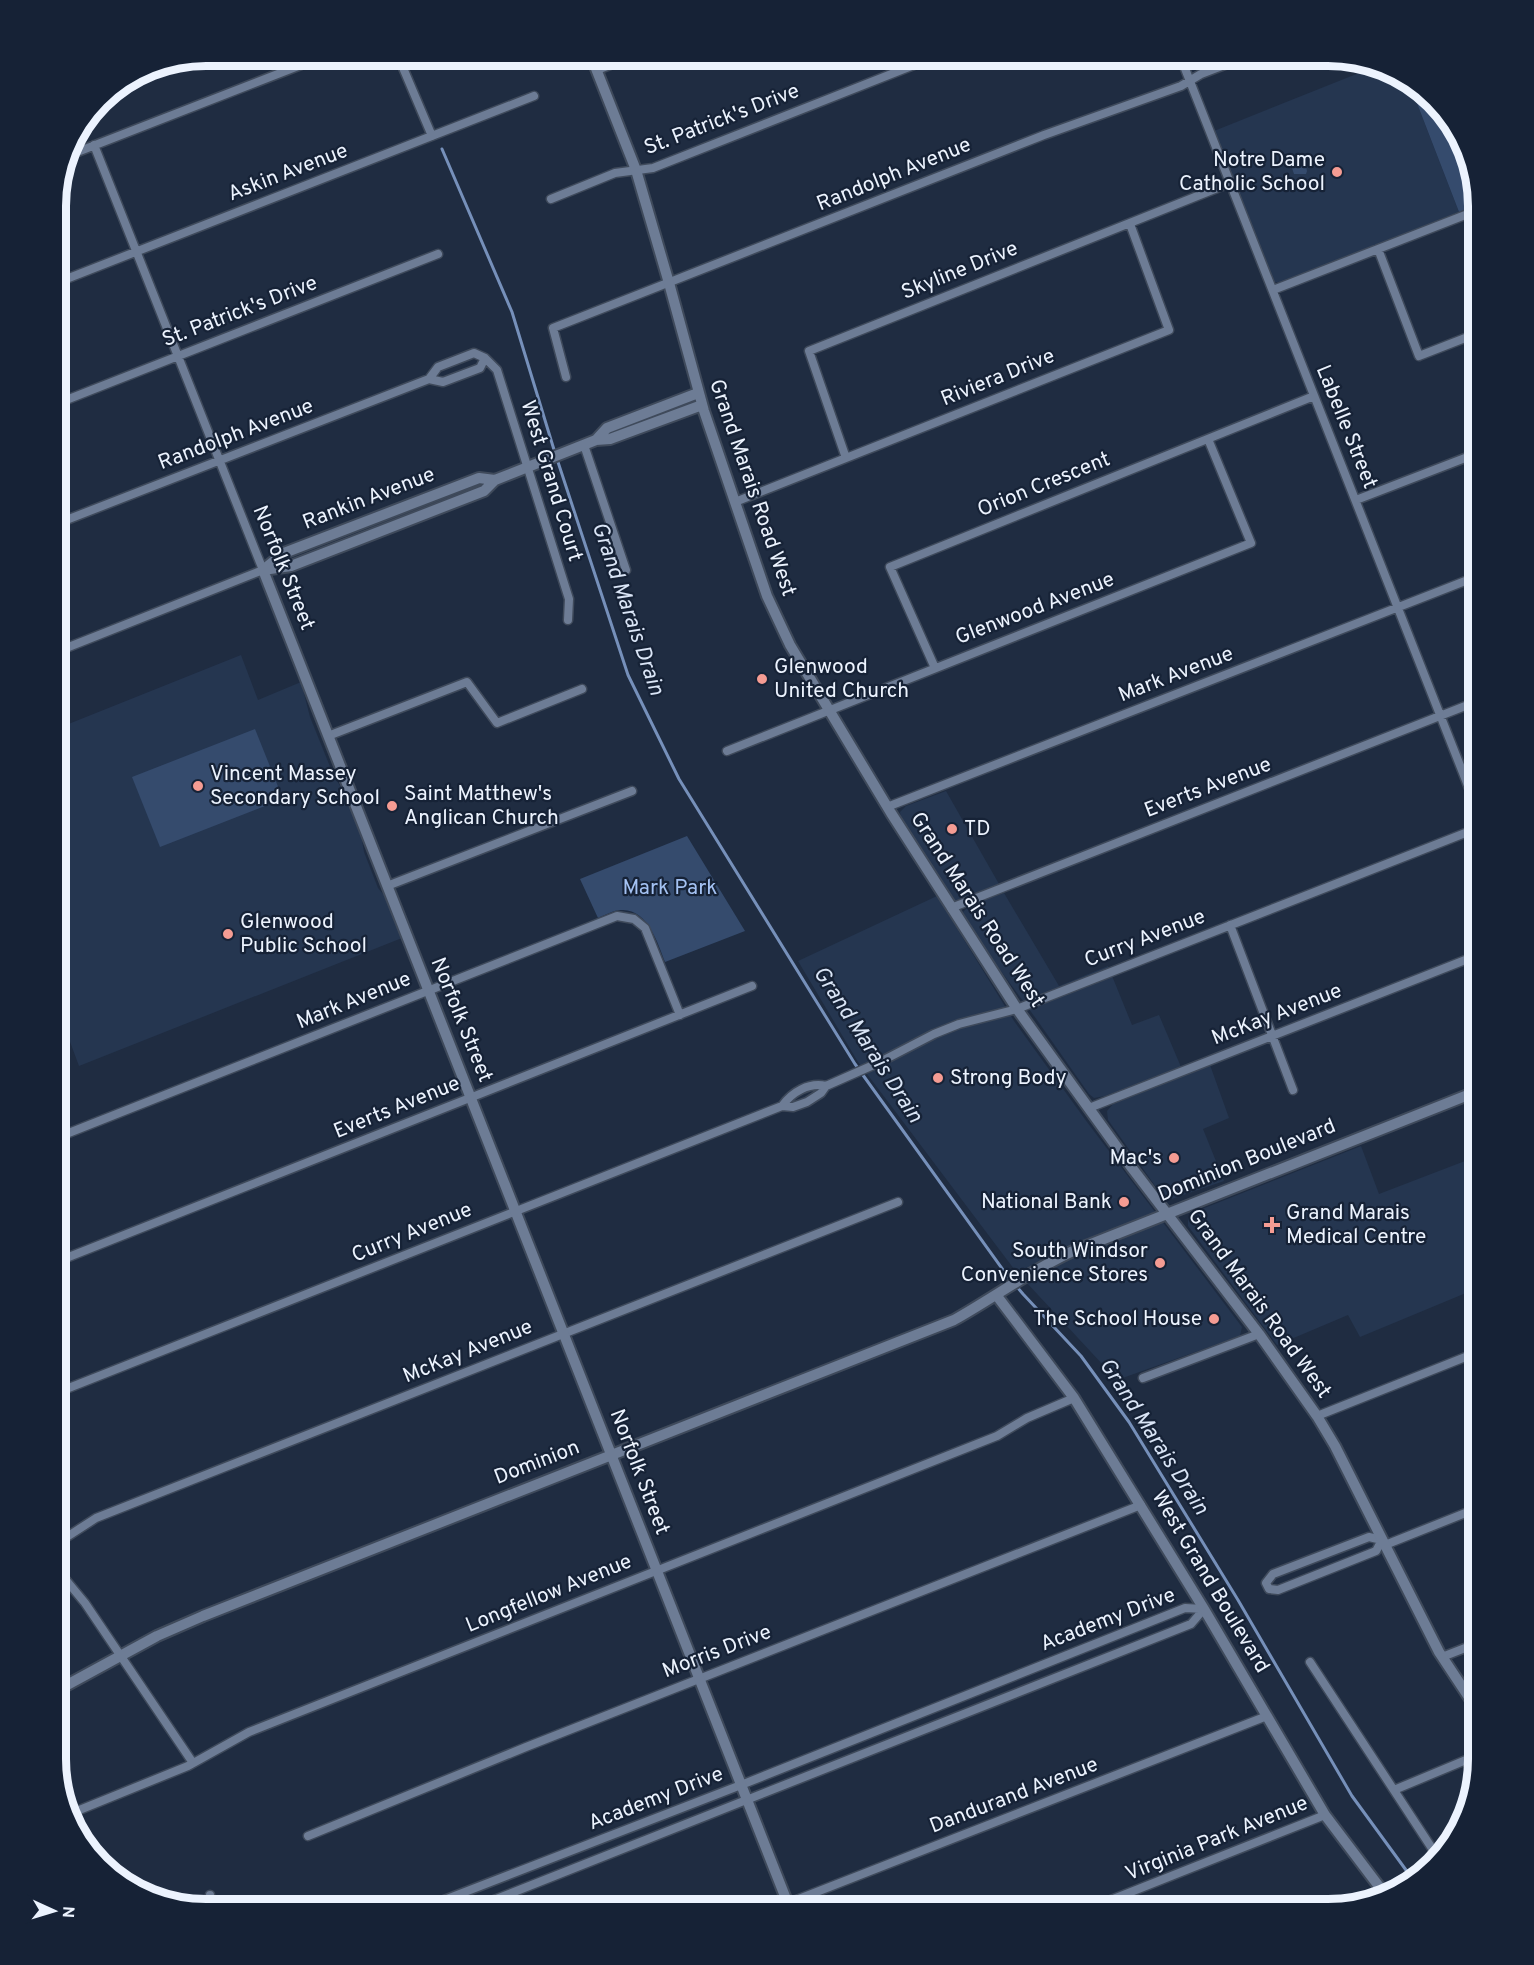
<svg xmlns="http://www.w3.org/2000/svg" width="1534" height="1965" font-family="Overpass,sans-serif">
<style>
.built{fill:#253650}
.green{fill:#354b6d}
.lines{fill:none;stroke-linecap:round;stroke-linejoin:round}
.stream{stroke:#7690ba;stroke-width:3}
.minor-casing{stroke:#3f4a5b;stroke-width:11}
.tertiary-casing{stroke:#3f4a5b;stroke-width:14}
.minor{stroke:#6d7c95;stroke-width:8}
.tertiary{stroke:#6d7c95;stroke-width:10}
.poi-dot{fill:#f59c93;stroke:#162236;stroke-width:2}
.labels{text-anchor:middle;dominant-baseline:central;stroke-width:4.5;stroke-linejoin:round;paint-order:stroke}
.street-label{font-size:21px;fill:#ecf3fe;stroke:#162236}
.poi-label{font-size:21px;fill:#ecf3fe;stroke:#162236;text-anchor:start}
.park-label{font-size:21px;fill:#a4c2f3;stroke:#162236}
.water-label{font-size:22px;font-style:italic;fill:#dae5f6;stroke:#162236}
.rim{fill:none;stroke:#ecf3fe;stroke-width:8}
</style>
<rect width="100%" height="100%" fill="#1f2c41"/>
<path class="built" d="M 1374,67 L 1403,76 L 1408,80 L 1459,212 L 1281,282 L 1275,282 L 1271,277 L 1214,131 Z
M 241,655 L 258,700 L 301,682 L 310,717 L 333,774 L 347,798 L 361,835 L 364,852 L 378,888 L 388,900 L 402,938 L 79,1066 L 56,1004 L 56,729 Z
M 946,791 L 999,884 L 964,898 L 954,904 L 901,819 L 900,812 L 906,806 Z
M 1004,893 L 1059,986 L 1108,966 L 1132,1025 L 1159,1015 L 1181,1067 L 1105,1096 L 1094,1098 L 1089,1094 L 1037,1020 L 966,924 L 963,912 L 970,905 Z
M 937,896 L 1014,1021 L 1087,1122 L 1242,1327 L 1240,1336 L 1117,1380 L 1014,1269 L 858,1062 L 798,961 Z
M 1210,1065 L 1229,1118 L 1203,1129 L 1224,1181 L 1166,1201 L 1108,1120 L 1107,1111 L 1113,1104 Z
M 1361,1146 L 1379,1194 L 1478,1156 L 1478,1288 L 1360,1337 L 1348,1315 L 1277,1345 L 1188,1226 L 1188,1218 L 1197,1211 Z"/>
<path class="green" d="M 1408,80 L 1453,123 L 1478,204 L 1459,212 Z
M 1296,158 L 1305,163 L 1307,171 L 1306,174 L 1294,174 L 1291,165 L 1292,160 Z
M 255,729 L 283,799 L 160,847 L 132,777 Z
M 687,836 L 745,931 L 665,962 C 658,943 647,908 621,910 C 614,910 605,915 598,918 L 580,879 Z"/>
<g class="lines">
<path class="stream" d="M 442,149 L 512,312 L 555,453
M 557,459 L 628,675 L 679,779 L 855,1064 L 1006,1274 L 1023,1294 L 1081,1356 L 1129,1422 L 1238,1600 L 1352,1796 L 1414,1881"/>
<defs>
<path id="minor" d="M 398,56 L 432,136
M 1180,56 L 1478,811
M 597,70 L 633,56
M 67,156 L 324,56
M 551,199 L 615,173 L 653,168 L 937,56
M 1378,249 L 1419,356 L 1478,333
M 56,283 L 534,96
M 1273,290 L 1478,210
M 566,377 L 553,328 L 1044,135 L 1181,86 L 1201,74 L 1248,56
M 429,379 L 438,367 L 474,353 L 485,358 L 497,370 L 569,599 L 568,620
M 56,404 L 438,254
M 584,445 L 626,570
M 846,458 L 809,351 L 1230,183
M 1356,500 L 1478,453
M 735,502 L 1169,330 L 1130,224
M 56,524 L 429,379 L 443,382 L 480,368 L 485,358
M 56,652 L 263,570 L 94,145
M 935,668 L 890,567 L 1314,396
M 328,736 L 467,682 L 497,723 L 582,689
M 727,751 L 1251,543 L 1208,439
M 887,807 L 1478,576
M 387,886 L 632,791
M 951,908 L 1478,701
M 1230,925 L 1293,1090
M 782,1106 C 792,1092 809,1082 826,1086
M 1089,1108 L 1478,955
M 56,1138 L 617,916 L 634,919 L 645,928 L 680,1015
M 56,1262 L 752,986
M 1143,1378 L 1259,1334
M 56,1393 L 782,1106 L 793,1107 L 807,1102 L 821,1093 L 826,1086 L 878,1063 L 934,1034 L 959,1024 L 1017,1009 L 1478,828
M 1317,1416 L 1478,1352
M 1369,1537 L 1382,1540 L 1376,1551 L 1278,1590 L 1269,1589 L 1266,1583 L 1273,1574 Z
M 56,1544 L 96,1518 L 898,1202
M 1385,1545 L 1478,1508
M 56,1568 L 85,1603 L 193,1763
M 1442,1657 L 1478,1643
M 1310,1662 L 1437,1856
M 1394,1790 L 1478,1755
M 72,1813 L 188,1766 L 249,1732 L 997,1436 L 1027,1418 L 1074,1398
M 308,1836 L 526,1747 L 1141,1505
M 210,1909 L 210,1895
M 421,1909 L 741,1785 L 1185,1608 L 1204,1609
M 471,1909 L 1191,1624 L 1204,1609
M 773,1909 L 1267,1716
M 1088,1909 L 1325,1815"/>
<path id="tertiary" d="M 591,56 L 636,170 L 669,283 L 704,411 L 767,596 L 790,645 L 891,813 L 1017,1009 L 1132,1168 L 1259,1334 L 1317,1416 L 1335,1446 L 1439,1652 L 1478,1711
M 596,440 L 607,428 L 698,393
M 263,570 L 790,1909
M 263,570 L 291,566 L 484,491 L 495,480 L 596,440 L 610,439 L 702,405
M 263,570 L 284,553 L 479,478 L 495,480
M 997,1296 L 1074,1398 L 1204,1609 L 1325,1815 L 1384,1893
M 56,1691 L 157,1636 L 203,1616 L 954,1320 C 993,1298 1030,1271 1071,1252 L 1478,1091"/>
</defs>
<use href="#minor" class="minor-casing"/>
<use href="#tertiary" class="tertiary-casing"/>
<use href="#minor" class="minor"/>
<use href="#tertiary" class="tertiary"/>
</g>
<g class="poi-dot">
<circle cx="1337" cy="172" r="6"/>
<circle cx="762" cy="679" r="6"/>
<circle cx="198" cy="786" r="6"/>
<circle cx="392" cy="806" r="6"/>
<circle cx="952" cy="829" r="6"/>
<circle cx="228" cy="934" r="6"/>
<circle cx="938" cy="1078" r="6"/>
<circle cx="1174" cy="1158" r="6"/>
<circle cx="1124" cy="1202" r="6"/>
<path d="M1269 1216h6v6h6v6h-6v6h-6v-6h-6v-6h6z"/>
<circle cx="1160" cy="1263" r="6"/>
<circle cx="1214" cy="1319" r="6"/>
</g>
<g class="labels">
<g class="street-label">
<text transform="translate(722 120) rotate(-21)">St. Patrick's Drive</text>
<text transform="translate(288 173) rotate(-21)">Askin Avenue</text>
<text transform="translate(894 175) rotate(-22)">Randolph Avenue</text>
<text transform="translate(960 271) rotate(-22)">Skyline Drive</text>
<text transform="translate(240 312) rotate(-21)">St. Patrick's Drive</text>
<text transform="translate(998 378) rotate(-22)">Riviera Drive</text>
<text transform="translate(1346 427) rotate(68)">Labelle Street</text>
<text transform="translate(236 435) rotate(-21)">Randolph Avenue</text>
<text transform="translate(551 481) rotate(73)">West Grand Court</text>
<text transform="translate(1044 485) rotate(-22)">Orion Crescent</text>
<text transform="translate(752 488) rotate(71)">Grand Marais Road West</text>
<text transform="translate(369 499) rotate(-21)">Rankin Avenue</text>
<text transform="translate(283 568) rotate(68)">Norfolk Street</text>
<text transform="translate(1035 609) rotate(-21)">Glenwood Avenue</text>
<text transform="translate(1176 675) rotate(-21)">Mark Avenue</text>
<text transform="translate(1208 788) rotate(-21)">Everts Avenue</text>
<text transform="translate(977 910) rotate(57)">Grand Marais Road West</text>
<text transform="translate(1145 939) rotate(-21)">Curry Avenue</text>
<text transform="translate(354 1001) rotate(-22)">Mark Avenue</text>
<text transform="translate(1277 1015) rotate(-21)">McKay Avenue</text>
<text transform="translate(461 1020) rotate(68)">Norfolk Street</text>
<text transform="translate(397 1108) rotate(-22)">Everts Avenue</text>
<text transform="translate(1247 1161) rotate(-22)">Dominion Boulevard</text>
<text transform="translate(412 1233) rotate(-22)">Curry Avenue</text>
<text transform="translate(1259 1304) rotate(54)">Grand Marais Road West</text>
<text transform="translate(468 1352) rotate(-22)">McKay Avenue</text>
<text transform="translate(537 1463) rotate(-21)">Dominion</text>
<text transform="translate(639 1472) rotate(69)">Norfolk Street</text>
<text transform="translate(1210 1582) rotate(59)">West Grand Boulevard</text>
<text transform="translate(549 1594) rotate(-22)">Longfellow Avenue</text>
<text transform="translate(1108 1620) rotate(-21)">Academy Drive</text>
<text transform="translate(717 1652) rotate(-21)">Morris Drive</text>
<text transform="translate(1014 1796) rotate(-21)">Dandurand Avenue</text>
<text transform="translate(656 1799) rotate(-21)">Academy Drive</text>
<text transform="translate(1217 1839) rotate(-22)">Virginia Park Avenue</text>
</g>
<g class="poi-label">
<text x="1325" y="160" text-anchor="end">Notre Dame<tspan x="1325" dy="24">Catholic School</tspan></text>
<text x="774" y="667">Glenwood<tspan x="774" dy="24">United Church</tspan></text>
<text x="210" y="774">Vincent Massey<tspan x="210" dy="24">Secondary School</tspan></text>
<text x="404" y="794">Saint Matthew's<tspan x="404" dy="24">Anglican Church</tspan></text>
<text x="964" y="829">TD</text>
<text x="240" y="922">Glenwood<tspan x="240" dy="24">Public School</tspan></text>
<text x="950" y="1078">Strong Body</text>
<text x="1162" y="1158" text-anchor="end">Mac's</text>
<text x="1112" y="1202" text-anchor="end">National Bank</text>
<text x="1286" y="1213">Grand Marais<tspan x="1286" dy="24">Medical Centre</tspan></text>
<text x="1148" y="1251" text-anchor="end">South Windsor<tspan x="1148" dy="24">Convenience Stores</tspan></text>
<text x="1202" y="1319" text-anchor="end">The School House</text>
</g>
<g class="park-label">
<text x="670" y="888">Mark Park</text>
</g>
<g class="water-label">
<text transform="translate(627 609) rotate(71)">Grand Marais Drain</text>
<text transform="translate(867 1045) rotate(57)">Grand Marais Drain</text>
<text transform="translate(1153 1437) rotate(57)">Grand Marais Drain</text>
</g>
</g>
<path d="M0 0H1534V1965H0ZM206 66H1328A140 140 0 0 1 1468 206V1759A140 140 0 0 1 1328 1899H206A140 140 0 0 1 66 1759V206A140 140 0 0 1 206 66Z" fill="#162236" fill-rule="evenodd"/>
<path class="rim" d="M206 66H1328A140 140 0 0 1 1468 206V1759A140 140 0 0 1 1328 1899H206A140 140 0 0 1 66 1759V206A140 140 0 0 1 206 66Z"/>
<g transform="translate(54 1911) rotate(94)" stroke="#162236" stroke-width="4.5" paint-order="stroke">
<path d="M0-4.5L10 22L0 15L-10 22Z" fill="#ecf3fe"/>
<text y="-9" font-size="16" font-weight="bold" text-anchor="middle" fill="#ecf3fe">N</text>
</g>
</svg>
